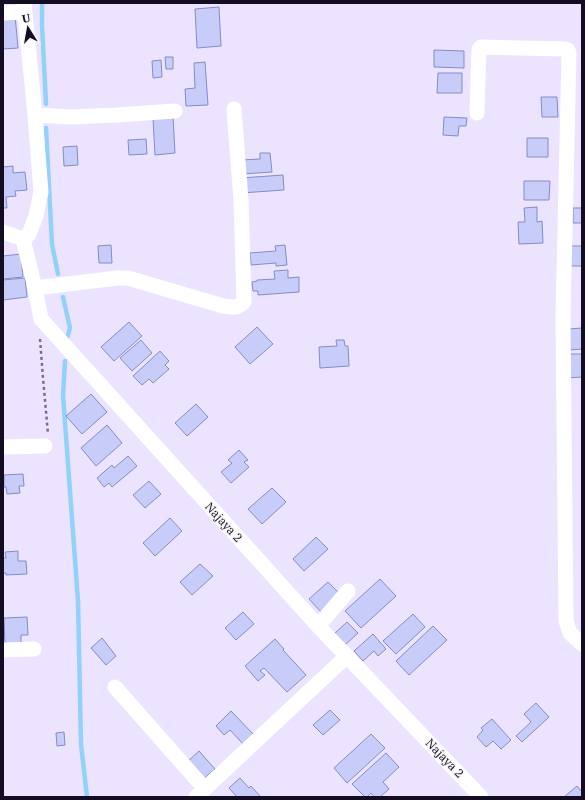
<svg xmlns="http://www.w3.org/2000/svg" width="585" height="800" font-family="'IBM Plex Serif',serif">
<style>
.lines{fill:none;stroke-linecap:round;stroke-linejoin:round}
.stream{stroke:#91d1fc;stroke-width:4.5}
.building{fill:#c7cdf8;stroke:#858bc7}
.path{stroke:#797189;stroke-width:2.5;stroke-dasharray:3 3;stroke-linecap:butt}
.minor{stroke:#fff;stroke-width:15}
.labels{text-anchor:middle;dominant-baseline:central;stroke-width:3;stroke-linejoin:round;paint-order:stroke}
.street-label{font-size:12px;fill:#140c22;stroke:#f6f6f6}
</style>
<rect width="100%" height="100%" fill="#ece4fe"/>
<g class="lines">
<path class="stream" d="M 42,3 L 42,25 L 46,104
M 46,128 L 52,244 L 58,274
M 63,297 L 70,328 L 66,342
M 65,361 L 63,395 L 78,601 L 81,744 L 87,797"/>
</g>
<path class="building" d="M 219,7 L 221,46 L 197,48 L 195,9 Z
M 15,15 L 18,48 L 3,49 L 3,16 Z
M 434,50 L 464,51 L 464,68 L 434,67 Z
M 165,57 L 173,57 L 173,69 L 166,69 Z
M 161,60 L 162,77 L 153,78 L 152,61 Z
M 205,62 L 208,105 L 186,106 L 185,89 L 195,88 L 194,63 Z
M 438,73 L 462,73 L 462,93 L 437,93 Z
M 541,97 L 557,97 L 558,117 L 542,117 Z
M 173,117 L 175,153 L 155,155 L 153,118 Z
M 444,117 L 467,118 L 466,126 L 459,126 L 458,136 L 443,135 Z
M 527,138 L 548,138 L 548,157 L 527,157 Z
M 146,139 L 147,154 L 129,155 L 128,140 Z
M 77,146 L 78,165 L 64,166 L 63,147 Z
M 260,153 L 270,153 L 272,172 L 242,174 L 241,160 L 260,159 Z
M 13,166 L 13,173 L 25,172 L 27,190 L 15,191 L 16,196 L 6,197 L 7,208 L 3,208 L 3,167 Z
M 283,175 L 284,190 L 241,193 L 241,178 Z
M 524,181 L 550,181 L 549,200 L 524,200 Z
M 537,207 L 537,222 L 542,221 L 543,243 L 519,244 L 518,222 L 525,222 L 524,208 Z
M 573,208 L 582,208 L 582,223 L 573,223 Z
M 111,245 L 112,263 L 99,263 L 98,246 Z
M 285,245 L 287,265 L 276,266 L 276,263 L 251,265 L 250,253 L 276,251 L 275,246 Z
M 569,246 L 582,246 L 582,266 L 569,266 Z
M 21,254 L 23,277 L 3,279 L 3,256 Z
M 288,270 L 288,278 L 299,277 L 299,292 L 258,295 L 258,291 L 253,291 L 252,282 L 257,281 L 257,280 L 275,279 L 274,271 Z
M 25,278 L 27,297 L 3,300 L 3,280 Z
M 129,322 L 142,336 L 114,361 L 101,347 Z
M 257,327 L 273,344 L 250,364 L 235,347 Z
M 582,328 L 582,349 L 570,350 L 569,329 Z
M 141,340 L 152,353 L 132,371 L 120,358 Z
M 336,340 L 344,340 L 345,346 L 348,346 L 349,366 L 320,368 L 319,347 L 337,346 Z
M 160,351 L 169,361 L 165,365 L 169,369 L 153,383 L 149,379 L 142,385 L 133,376 Z
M 567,354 L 582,354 L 582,377 L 567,378 Z
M 91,394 L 107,412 L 82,434 L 66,416 Z
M 196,404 L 208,417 L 187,436 L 175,423 Z
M 107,425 L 122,443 L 96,466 L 81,448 Z
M 239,450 L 248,460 L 244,462 L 249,467 L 231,483 L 221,472 L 232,463 L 228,460 Z
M 128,456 L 137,466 L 112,487 L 109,483 L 104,487 L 97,478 L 112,465 L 114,468 Z
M 23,474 L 24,486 L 19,486 L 20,493 L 7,494 L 6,487 L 4,487 L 4,475 Z
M 149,481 L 161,494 L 145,508 L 133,495 Z
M 272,488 L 286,502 L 262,524 L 248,509 Z
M 170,518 L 182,531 L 155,556 L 143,543 Z
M 316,537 L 328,549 L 304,571 L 293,559 Z
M 18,551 L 18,561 L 26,561 L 27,574 L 6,575 L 6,573 L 3,573 L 3,558 L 6,558 L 5,552 Z
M 200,564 L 213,576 L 192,595 L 180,582 Z
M 380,579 L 396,596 L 361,628 L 345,611 Z
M 328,582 L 342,596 L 322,613 L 309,599 Z
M 243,612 L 254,624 L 236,640 L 225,628 Z
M 413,614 L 425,627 L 396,654 L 383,641 Z
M 27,617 L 28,635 L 21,635 L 21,646 L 5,647 L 4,618 Z
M 347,622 L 358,633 L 345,645 L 334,634 Z
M 433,626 L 447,640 L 409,675 L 396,661 Z
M 373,634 L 386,649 L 378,656 L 374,651 L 363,661 L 354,651 Z
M 102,638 L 116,656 L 106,665 L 91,648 Z
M 275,639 L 284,649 L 283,650 L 306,675 L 287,692 L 264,668 L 260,671 L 265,675 L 258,681 L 245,666 Z
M 536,703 L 549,717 L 522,742 L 516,736 L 531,722 L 524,714 Z
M 330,710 L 340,720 L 323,735 L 313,725 Z
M 231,711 L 255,736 L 245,746 L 230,730 L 224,735 L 216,726 Z
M 492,719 L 511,740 L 501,749 L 493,741 L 486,747 L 477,737 L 483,730 L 481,728 Z
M 64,732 L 65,745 L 57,746 L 56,733 Z
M 371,734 L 385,748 L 347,783 L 334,768 Z
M 199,751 L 215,769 L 201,781 L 185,764 Z
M 386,753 L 399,767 L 383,782 L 389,789 L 380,797 L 374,797 L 371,793 L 367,797 L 365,797 L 352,784 Z
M 240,778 L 249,788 L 251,786 L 260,796 L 259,797 L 237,797 L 229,788 Z
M 577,786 L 582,792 L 582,797 L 564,797 Z"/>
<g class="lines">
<path class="path" d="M 40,339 L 43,378 L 48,434"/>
<path class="minor" d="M 3,13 L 24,12
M 477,113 L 479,49 L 481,47 L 565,49 L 568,50 L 569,53 L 563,317 L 566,621 L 570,633 L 582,644
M 35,115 L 71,117 L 117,115 L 175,111
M 3,232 L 23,239 L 35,288 L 41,319 L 318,626 L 481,797
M 23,239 L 29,234 L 36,216 L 41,192 L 35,115 L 24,3
M 35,288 L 117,278 L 128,278 L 223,306 C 233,307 236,309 244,302 L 241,200 L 234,109
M 3,447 L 45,446
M 318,626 L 348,591
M 3,650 L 34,649
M 115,687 L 205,789
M 196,797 L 347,656"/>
</g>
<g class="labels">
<g class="street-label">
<text transform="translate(224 522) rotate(48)">Najaya 2</text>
<text transform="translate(445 758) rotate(46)">Najaya 2</text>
</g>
</g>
<rect width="585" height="800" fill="none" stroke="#140c22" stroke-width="8"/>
<g transform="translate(28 28) rotate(349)" stroke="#f6f6f6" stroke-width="3" paint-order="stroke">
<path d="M0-3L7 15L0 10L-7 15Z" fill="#140c22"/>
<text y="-6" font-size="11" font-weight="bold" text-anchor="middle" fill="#140c22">U</text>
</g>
</svg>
